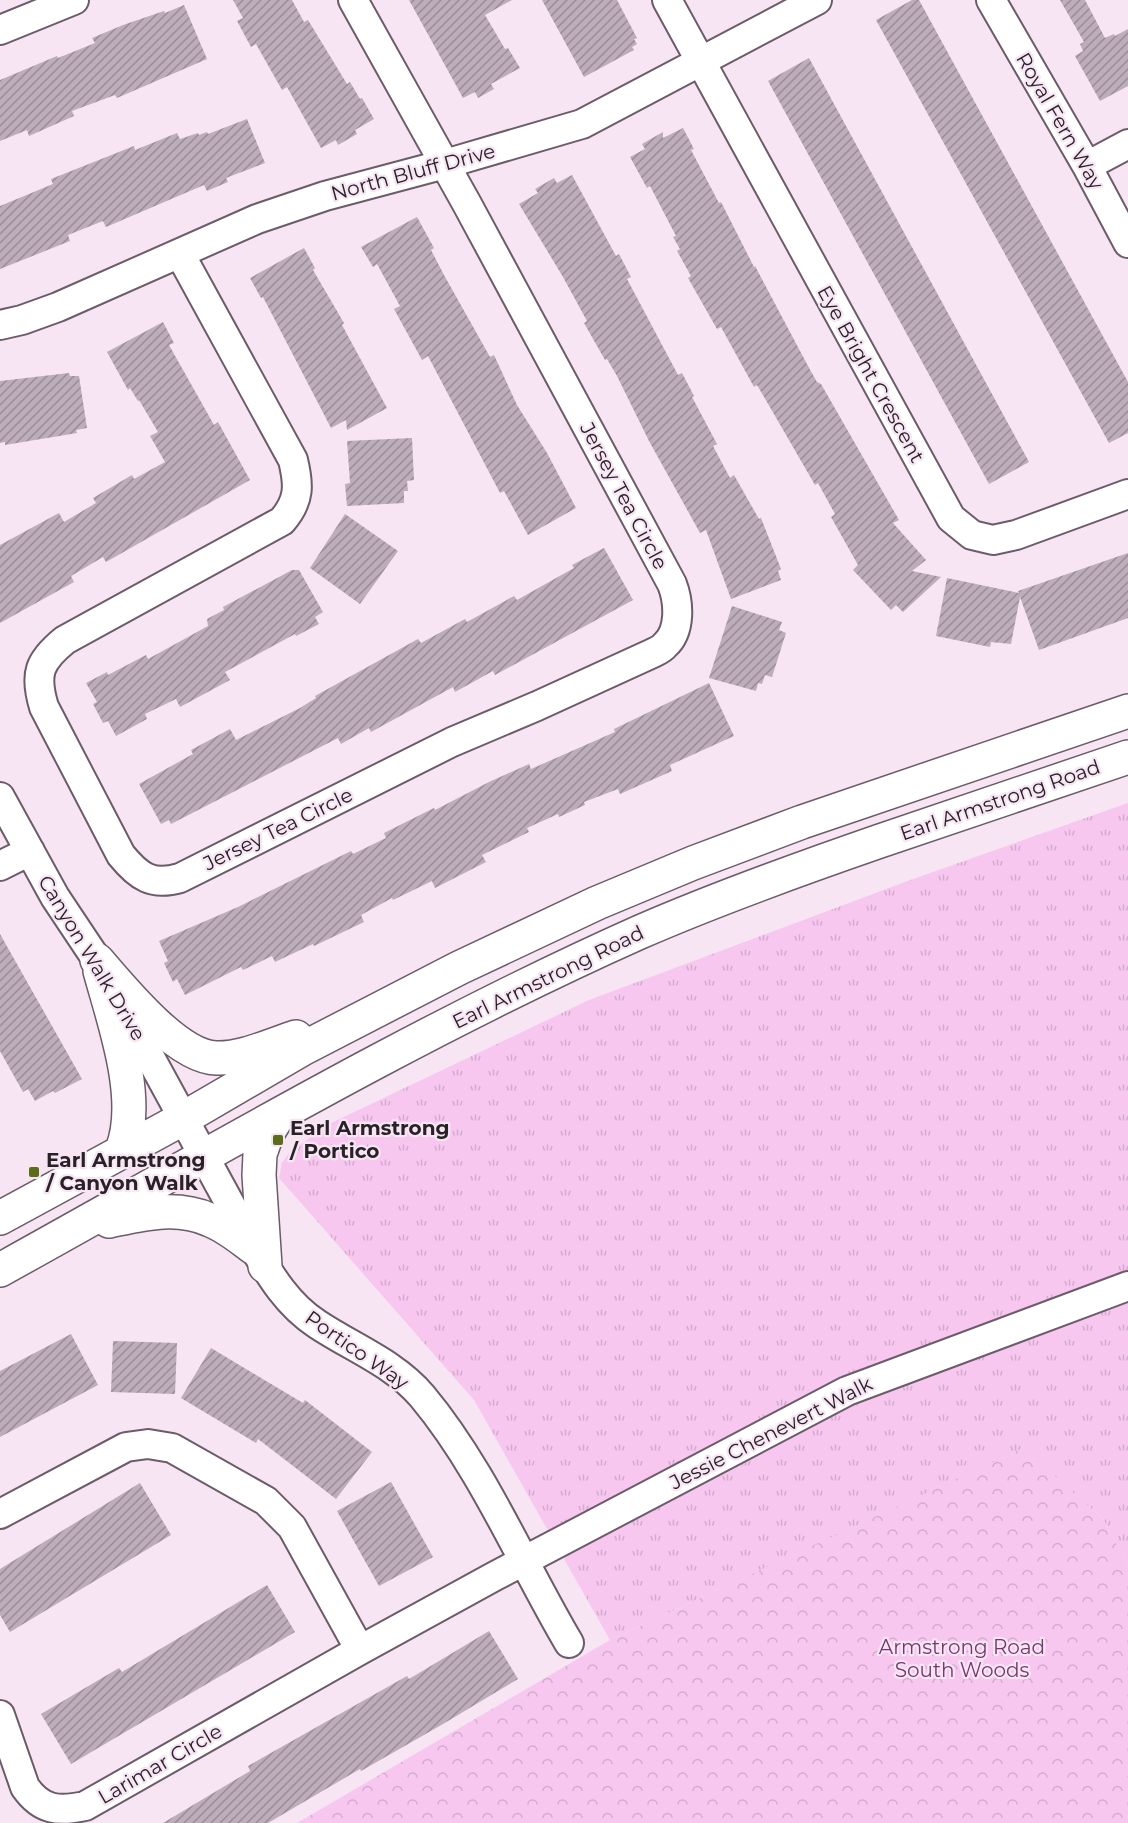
<svg xmlns="http://www.w3.org/2000/svg" width="1128" height="1823" font-family="Montserrat,sans-serif">
<style>
.grass{fill:url(#grass-tufts)}
.forest{fill:url(#forest-crowns)}
.building{fill:url(#building-hatch)}
.lines{fill:none;stroke-linecap:round;stroke-linejoin:round}
.minor-casing{stroke:#6c5c69;stroke-width:32}
.major-casing{stroke:#6c5c69;stroke-width:36}
.minor{stroke:#fff;stroke-width:28}
.major{stroke:#fff;stroke-width:33}
.poi-dot{fill:#5c6d1a;stroke:#f7e5f4;stroke-width:2}
.labels{text-anchor:middle;dominant-baseline:central;stroke-width:4.5;stroke-linejoin:round;paint-order:stroke}
.street-label{font-size:20px;fill:#282227;stroke:#f7e5f4}
.poi-label{font-size:20px;font-weight:bold;fill:#282227;stroke:#f7e5f4;text-anchor:start}
.park-label{font-size:20px;fill:#763770;stroke:#f7e5f4}
</style>
<defs>
<pattern id="grass-tufts" width="24" height="20" patternUnits="userSpaceOnUse" patternTransform="scale(1.5)"><rect width="24" height="20" fill="#f7c7f0"/><path d="M3 7l-1-3M5 7V3M7 7l1-3M15 17l-1-3M17 17v-4M19 17l1-3" fill="none" stroke="#d4abce"/></pattern>
<pattern id="forest-crowns" width="20" height="18" patternUnits="userSpaceOnUse" patternTransform="scale(1.5)"><rect width="20" height="18" fill="#f7c7f0"/><path d="M2 6a3 3 0 1 1 6 0M12 15a3 3 0 1 1 6 0" fill="none" stroke="#d4abce"/></pattern>
<pattern id="building-hatch" width="6" height="6" patternUnits="userSpaceOnUse" patternTransform="scale(1.5)"><rect width="6" height="6" fill="#bdacba"/><path d="M-1 1l2-2M0 6l6-6M5 7l2-2" fill="none" stroke="#9a8c97"/></pattern>
</defs>
<rect width="100%" height="100%" fill="#f7e5f4"/>
<path class="grass" d="M 1128,803 L 1128,1565 L 1103,1519 L 1023,1449 L 610,1640 L 474,1400 L 279,1178 L 282,1163 L 289,1153 L 327,1125 L 589,1000 L 913,879 Z"/>
<path class="forest" d="M 1023,1448 L 1103,1519 L 1128,1565 L 1128,1823 L 297,1823 L 610,1640 Z"/>
<path class="building" d="M 233,0 L 292,0 L 304,22 L 308,20 L 347,84 L 350,82 L 360,99 L 362,98 L 374,119 L 355,130 L 357,134 L 338,145 L 336,140 L 321,148 L 287,87 L 282,90 L 256,44 L 251,47 L 237,21 L 243,18 Z
M 409,0 L 512,0 L 485,15 L 505,49 L 508,48 L 520,68 L 491,84 L 494,89 L 478,98 L 475,92 L 463,98 Z
M 542,0 L 617,0 L 637,38 L 634,39 L 637,44 L 632,47 L 634,50 L 584,77 Z
M 912,0 L 919,0 L 1128,382 L 1128,433 L 1109,443 L 876,20 Z
M 1060,0 L 1085,0 L 1105,38 L 1114,34 L 1115,36 L 1128,29 L 1128,86 L 1100,101 L 1075,56 L 1083,51 L 1080,44 L 1084,42 Z
M 184,5 L 207,59 L 117,98 L 115,95 L 72,111 L 74,116 L 29,136 L 27,130 L 0,141 L 0,80 L 57,56 L 58,58 L 95,43 L 92,38 L 123,25 L 164,11 L 165,13 Z
M 809,58 L 1029,462 L 989,484 L 768,81 Z
M 247,119 L 265,163 L 226,178 L 228,182 L 207,191 L 204,185 L 106,227 L 103,221 L 68,235 L 70,241 L 0,269 L 0,206 L 53,184 L 51,179 L 134,146 L 135,150 L 177,133 L 180,139 L 198,133 L 199,135 L 207,132 L 208,134 Z
M 683,128 L 694,149 L 691,150 L 700,167 L 719,203 L 721,202 L 754,267 L 755,266 L 808,366 L 817,382 L 821,384 L 899,520 L 893,523 L 926,560 L 912,571 L 941,577 L 903,612 L 896,605 L 891,610 L 853,570 L 858,565 L 831,517 L 835,514 L 818,483 L 815,485 L 757,385 L 754,387 L 721,327 L 717,329 L 688,278 L 691,276 L 677,251 L 680,249 L 673,237 L 676,236 L 650,186 L 647,188 L 630,157 L 645,149 L 642,144 L 663,132 L 663,138 Z
M 572,175 L 616,256 L 619,254 L 631,277 L 627,279 L 678,375 L 682,373 L 694,396 L 692,397 L 717,444 L 713,446 L 730,478 L 734,475 L 759,519 L 761,518 L 781,569 L 778,571 L 781,580 L 731,599 L 706,530 L 700,533 L 649,441 L 617,376 L 607,359 L 605,360 L 584,323 L 587,321 L 563,277 L 519,204 L 538,193 L 535,189 L 554,178 L 557,183 Z
M 417,217 L 434,248 L 431,250 L 444,275 L 490,357 L 494,355 L 517,405 L 547,453 L 576,508 L 528,535 L 504,491 L 500,493 L 428,356 L 422,360 L 394,309 L 400,306 L 377,264 L 373,267 L 361,247 Z
M 304,248 L 315,268 L 313,270 L 344,323 L 342,325 L 387,408 L 347,430 L 346,420 L 331,428 L 263,297 L 261,298 L 250,278 Z
M 163,322 L 174,343 L 169,345 L 214,425 L 218,422 L 250,480 L 106,562 L 103,557 L 71,576 L 74,582 L 0,623 L 0,545 L 59,513 L 64,522 L 96,503 L 93,498 L 132,475 L 134,479 L 165,462 L 150,436 L 158,432 L 139,400 L 138,401 L 130,388 L 128,390 L 107,352 Z
M 69,373 L 70,376 L 79,376 L 87,428 L 76,430 L 77,433 L 5,445 L 5,442 L 0,443 L 0,381 Z
M 412,438 L 414,480 L 407,481 L 408,491 L 404,491 L 404,503 L 347,506 L 345,484 L 350,483 L 347,441 Z
M 345,514 L 398,551 L 360,604 L 310,568 Z
M 604,548 L 633,600 L 495,675 L 493,671 L 455,692 L 453,687 L 371,732 L 369,728 L 341,744 L 338,738 L 171,824 L 169,820 L 161,824 L 139,784 L 193,754 L 191,750 L 230,729 L 236,740 L 300,708 L 316,698 L 315,696 L 418,639 L 421,643 L 465,619 L 467,622 L 514,596 L 517,600 L 574,568 L 572,565 Z
M 1128,553 L 1128,618 L 1039,650 L 1020,597 L 1011,644 L 991,642 L 990,647 L 936,636 L 947,578 L 1019,593 L 1018,591 Z
M 292,570 L 299,570 L 323,612 L 315,617 L 319,624 L 296,636 L 295,634 L 225,672 L 230,680 L 180,707 L 176,699 L 145,714 L 147,719 L 116,736 L 108,721 L 103,723 L 93,704 L 97,702 L 86,683 L 107,672 L 108,675 L 146,655 L 148,659 L 208,626 L 207,619 L 224,610 L 223,607 Z
M 732,606 L 782,622 L 779,630 L 786,633 L 772,677 L 765,675 L 762,684 L 758,683 L 756,691 L 709,678 Z
M 709,683 L 734,736 L 670,765 L 672,771 L 620,794 L 618,789 L 584,802 L 585,805 L 559,817 L 558,814 L 527,828 L 529,832 L 482,855 L 486,862 L 435,888 L 432,881 L 393,900 L 392,898 L 361,915 L 364,922 L 314,946 L 313,944 L 275,962 L 272,956 L 243,970 L 241,967 L 185,995 L 177,979 L 173,982 L 164,963 L 168,961 L 159,941 L 238,907 L 351,851 L 353,854 L 386,838 L 384,833 L 434,808 L 435,810 L 489,782 L 529,764 L 531,769 L 615,732 L 614,729 Z
M 0,934 L 82,1079 L 55,1093 L 53,1091 L 35,1101 L 28,1089 L 23,1092 L 0,1051 Z
M 71,1334 L 98,1385 L 0,1437 L 0,1371 Z
M 113,1341 L 177,1343 L 175,1394 L 111,1392 Z
M 211,1348 L 303,1403 L 305,1400 L 372,1452 L 336,1499 L 258,1439 L 256,1443 L 181,1398 Z
M 391,1482 L 433,1557 L 379,1586 L 337,1511 Z
M 140,1483 L 171,1535 L 10,1632 L 0,1615 L 0,1569 Z
M 267,1585 L 295,1632 L 71,1764 L 41,1714 L 119,1668 L 122,1672 Z
M 489,1631 L 518,1679 L 443,1724 L 361,1771 L 360,1769 L 268,1823 L 163,1823 L 250,1771 L 248,1766 L 407,1676 L 409,1679 Z"/>
<g class="lines">
<defs>
<path id="minor" d="M 667,0 L 951,518 L 972,535 L 993,540 L 1016,535 L 1128,494
M 991,0 L 1087,166 L 1128,243
M 0,30 L 74,0
M 1087,166 L 1128,144
M 180,254 L 293,460 C 299,485 300,500 282,521 L 65,640 C 39,661 34,674 44,707 L 121,855 C 139,877 152,886 180,878 L 452,742 L 537,706 L 653,653 C 657,651 662,649 665,645 C 681,631 679,602 672,584 L 467,204 L 353,0
M 0,325 L 22,320 L 58,307 L 257,219 L 325,196 L 445,164 L 582,124 L 817,0
M 0,797 L 55,897 L 97,960 L 254,1248 C 271,1277 288,1305 317,1324 C 353,1348 394,1363 422,1396 C 483,1469 521,1562 569,1643
M 0,866 L 30,851
M 0,1514 L 126,1447 L 148,1444 L 172,1448 L 266,1501 L 292,1527 L 360,1650
M 0,1715 L 25,1787 C 41,1810 58,1812 85,1806 L 360,1650 L 495,1576 L 847,1391 L 1128,1286"/>
<path id="major" d="M 97,960 C 122,989 177,1057 216,1058 C 242,1059 271,1045 296,1037
M 100,971 C 114,1022 142,1099 122,1150
M 0,1218 L 184,1118 L 304,1048 L 459,968 L 597,903 L 693,863 L 802,822 L 1128,711
M 109,1221 C 143,1214 176,1205 210,1220 C 226,1226 240,1238 254,1248
M 265,1266 L 259,1175 L 260,1154 L 267,1134 L 278,1116
M 0,1270 C 211,1153 420,1030 640,932 C 718,898 799,869 880,841 C 962,813 1045,785 1128,757"/>
</defs>
<use href="#minor" class="minor-casing"/>
<use href="#major" class="major-casing"/>
<use href="#minor" class="minor"/>
<use href="#major" class="major"/>
</g>
<g class="poi-dot">
<rect x="272" y="1134" width="12" height="12" rx="3"/>
<rect x="28" y="1166" width="12" height="12" rx="3"/>
</g>
<g class="labels">
<g class="street-label">
<text transform="translate(1060 121) rotate(60)">Royal Fern Way</text>
<text transform="translate(413 172) rotate(-15)">North Bluff Drive</text>
<text transform="translate(871 374) rotate(61)">Eye Bright Crescent</text>
<text transform="translate(624 496) rotate(62)">Jersey Tea Circle</text>
<text transform="translate(1000 800) rotate(-19)">Earl Armstrong Road</text>
<text transform="translate(278 829) rotate(-26)">Jersey Tea Circle</text>
<text transform="translate(92 958) rotate(59)">Canyon Walk Drive</text>
<text transform="translate(548 977) rotate(-26)">Earl Armstrong Road</text>
<text transform="translate(357 1350) rotate(35)">Portico Way</text>
<text transform="translate(771 1433) rotate(-27)">Jessie Chenevert Walk</text>
<text transform="translate(160 1764) rotate(-30)">Larimar Circle</text>
</g>
<g class="poi-label">
<text x="290" y="1128">Earl Armstrong<tspan x="290" dy="23">/ Portico</tspan></text>
<text x="46" y="1160">Earl Armstrong<tspan x="46" dy="23">/ Canyon Walk</tspan></text>
</g>
<g class="park-label">
<text x="962" y="1647">Armstrong Road<tspan x="962" dy="23">South Woods</tspan></text>
</g>
</g>
</svg>
